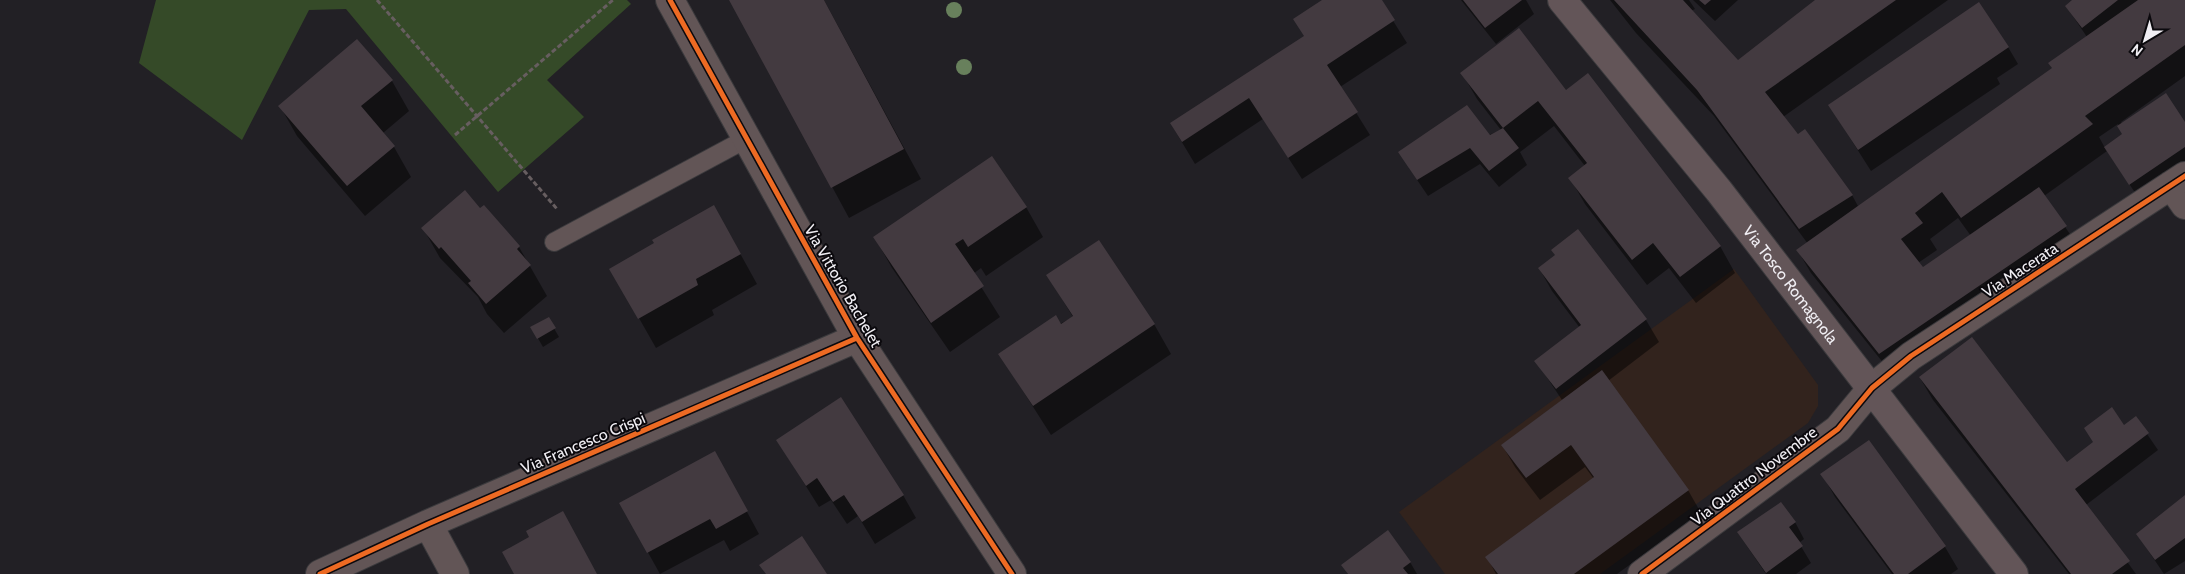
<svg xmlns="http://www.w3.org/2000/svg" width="2185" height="574" font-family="Cabin,sans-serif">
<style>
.education{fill:#32231d}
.green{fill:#354a28}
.shadow{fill:#0007;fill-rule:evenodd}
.building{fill:#433a40}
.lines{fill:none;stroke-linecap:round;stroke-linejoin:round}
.lane-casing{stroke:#3b3a3d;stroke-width:20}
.street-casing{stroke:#3b3a3d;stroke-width:30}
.primary-casing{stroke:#3b3a3d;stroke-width:30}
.path{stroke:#675e60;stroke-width:3;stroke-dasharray:5 2.5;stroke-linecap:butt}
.lane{stroke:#625556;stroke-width:18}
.street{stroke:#625556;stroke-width:28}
.primary{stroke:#635558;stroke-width:28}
.cycleway-casing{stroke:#0b090d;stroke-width:8}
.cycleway{stroke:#ed6a23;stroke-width:5}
.tree{fill:#68805c}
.labels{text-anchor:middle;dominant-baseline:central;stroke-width:4;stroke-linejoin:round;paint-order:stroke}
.street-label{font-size:16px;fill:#f0eef3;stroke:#0b090d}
</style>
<rect width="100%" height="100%" fill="#222025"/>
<path class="education" d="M 1734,269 L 1818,385 L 1818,406 L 1808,423 L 1600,574 L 1445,574 L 1399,512 Z"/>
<path class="green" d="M 156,0 L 627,0 L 631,4 L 547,80 L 584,117 L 498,192 L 346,9 L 309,10 L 242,140 L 139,63 Z"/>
<path class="shadow" d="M 731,0 L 824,0 L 921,179 L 849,218 Z
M 1325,0 L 1380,0 L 1407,43 L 1340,87 L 1370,135 L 1302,179 L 1263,119 L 1195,164 L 1171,124 L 1305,37 Z
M 1461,0 L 1526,0 L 1534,14 L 1496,44 Z
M 1610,0 L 1689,0 L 1695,9 L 1691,11 L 1738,61 L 1817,0 L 1948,0 L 1783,117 L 1852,195 L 1859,208 L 2051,70 L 2087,37 L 2066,6 L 2074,0 L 2185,0 L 2185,76 L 2121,122 L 2122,124 L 2185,124 L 2185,169 L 2140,200 L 2107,151 L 2044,196 L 2076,243 L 1893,375 L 1811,273 L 1798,251 L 1808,244 L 1714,116 L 1636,33 ZM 2118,124 L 2124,135 L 2105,148 L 2099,137 ZM 1958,218 L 1971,236 L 1923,269 L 1918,263 L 1937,250 L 1930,239 Z
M 1693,0 L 1738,0 L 1715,21 Z
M 2008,47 L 2018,64 L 1997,78 L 2000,84 L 1871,171 L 1829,105 Z
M 1462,73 L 1566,92 L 1720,246 L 1735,273 L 1696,303 L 1669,268 L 1647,285 L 1585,204 L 1570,178 L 1585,166 L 1554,126 L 1520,152 L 1527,165 L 1499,187 L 1480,164 L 1428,196 L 1409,168 L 1501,130 L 1477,99 Z
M 392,81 L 409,111 L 383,133 L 394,147 L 411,177 L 365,216 L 297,136 L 280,106 Z
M 1026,207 L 1043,237 L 986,276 L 981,268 L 973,274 L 1000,317 L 950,352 L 892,268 L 875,238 Z
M 423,228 L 519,247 L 547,296 L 504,333 L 487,314 L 478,297 L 440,258 Z
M 731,237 L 757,284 L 712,310 L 714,315 L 656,348 L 611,269 Z
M 1539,268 L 1646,320 L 1659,342 L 1608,381 L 1688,490 L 1701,513 L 1617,574 L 1496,574 L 1487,557 L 1594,479 L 1585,467 L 1540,500 L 1515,467 L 1502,445 L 1562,400 L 1536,361 L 1580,328 L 1552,291 Z
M 1048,276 L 1154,324 L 1171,354 L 1051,435 L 1000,355 L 1073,317 Z
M 548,318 L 559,337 L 543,347 L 532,328 Z
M 1920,378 L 2067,464 L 2136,418 L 2158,450 L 2086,505 L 2136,574 L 2069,574 L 1933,400 Z
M 777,440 L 903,495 L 916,518 L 875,544 L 858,516 L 847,524 L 831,500 L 819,507 Z
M 1868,442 L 1945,547 L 1958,569 L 1951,574 L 1892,574 L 1835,497 L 1822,474 Z
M 727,475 L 759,534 L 730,551 L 724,540 L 660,574 L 621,504 Z
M 2185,497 L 2185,561 L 2164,574 L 2137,534 Z
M 1795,522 L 1804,539 L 1799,543 L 1811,563 L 1796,574 L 1766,574 L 1738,533 Z
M 1410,562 L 1417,574 L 1348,574 L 1343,565 Z"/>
<path class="building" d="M 729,0 L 824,0 L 904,149 L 831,188 Z
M 1322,0 L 1382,0 L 1395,20 L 1327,65 L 1358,112 L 1288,158 L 1249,98 L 1182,142 L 1170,123 L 1304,36 L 1293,19 Z
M 1463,0 L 1522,0 L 1485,28 Z
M 1614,0 L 1683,0 L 1738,60 L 1815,0 L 1896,0 L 1765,92 L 1798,134 L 1805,129 L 1853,195 L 1799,229 L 1697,90 Z
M 1699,0 L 1711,0 L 1705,5 Z
M 2072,0 L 2118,0 L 2082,28 L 2065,6 Z
M 2138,0 L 2185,0 L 2185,45 L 2085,116 L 2093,124 L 1961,218 L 1942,192 L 1915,213 L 1923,223 L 1901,239 L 1923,267 L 2039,187 L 2067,226 L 1879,354 L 1796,250 L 2052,68 L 2048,63 Z
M 1979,2 L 2009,47 L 1858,150 L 1828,105 Z
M 1519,28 L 1566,90 L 1588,73 L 1721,246 L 1680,277 L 1653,243 L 1632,260 L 1568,178 L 1587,163 L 1538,101 L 1503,128 L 1460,73 Z
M 357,39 L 393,80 L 361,106 L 395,146 L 347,186 L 278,106 Z
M 2166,93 L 2185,122 L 2185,147 L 2129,185 L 2104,147 L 2122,134 L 2117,126 Z
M 1467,105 L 1490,135 L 1503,128 L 1519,148 L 1489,171 L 1470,148 L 1417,180 L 1398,152 Z
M 992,156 L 1027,207 L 968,247 L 963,239 L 955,244 L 984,286 L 931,323 L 873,237 Z
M 465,190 L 480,208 L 484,205 L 520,246 L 517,249 L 531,265 L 486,304 L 468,283 L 471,281 L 441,247 L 439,249 L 421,228 Z
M 714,205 L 741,254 L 696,279 L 698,285 L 638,319 L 609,269 L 654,243 L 652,240 Z
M 1578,229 L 1647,319 L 1556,389 L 1534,361 L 1581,325 L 1538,268 L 1555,255 L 1551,250 Z
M 1099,240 L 1155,324 L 1033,406 L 998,354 L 1056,315 L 1061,324 L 1073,316 L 1046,275 Z
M 549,317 L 556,328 L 537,339 L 530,327 Z
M 1972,337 L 2067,462 L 2093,442 L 2084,428 L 2112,407 L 2124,425 L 2136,416 L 2149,433 L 2075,489 L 2130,561 L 2112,574 L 2071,574 L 1919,377 Z
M 1602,370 L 1689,490 L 1574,574 L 1498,574 L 1485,557 L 1594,477 L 1571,445 L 1526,478 L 1501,445 Z
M 841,397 L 904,495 L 862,522 L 844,495 L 833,502 L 817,478 L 806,486 L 776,440 Z
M 1869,440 L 1946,546 L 1908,574 L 1894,574 L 1820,474 Z
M 715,451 L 748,511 L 716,529 L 710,519 L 647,553 L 619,503 Z
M 2185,495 L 2185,538 L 2155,560 L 2136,534 Z
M 1781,502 L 1796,522 L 1789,527 L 1803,546 L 1766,573 L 1737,532 Z
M 563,511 L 597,574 L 514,574 L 502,552 L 529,537 L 526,531 Z
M 1388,530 L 1411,562 L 1403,568 L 1408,574 L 1348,574 L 1341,565 Z
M 802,536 L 827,574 L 766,574 L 759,565 Z"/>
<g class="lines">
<defs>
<path id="lane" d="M 554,242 L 746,139"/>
<path id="street" d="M 670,0 L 857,338 L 1012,574
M 2171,185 L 2185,205
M 428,524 L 455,574
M 320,574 L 428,524 L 857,338
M 1642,574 L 1838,429 L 1872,388 L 1911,356 L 2185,176"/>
<g id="primary">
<path id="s1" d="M 1562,0 L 1719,191 L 2014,574"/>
</g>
</defs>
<use href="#lane" class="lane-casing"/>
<use href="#street" class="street-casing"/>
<use href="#primary" class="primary-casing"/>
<path class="path" d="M 377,0 L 557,209
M 455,135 L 613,0"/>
<use href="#lane" class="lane"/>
<use href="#street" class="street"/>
<use href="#primary" class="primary"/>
<defs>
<path id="cycleway" d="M 670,0 L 857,338 L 1012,574
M 320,574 L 428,524 L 857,338
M 1642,574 L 1838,429 L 1872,388 L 1911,356 L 2185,176"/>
</defs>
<use href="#cycleway" class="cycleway-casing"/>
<use href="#cycleway" class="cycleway"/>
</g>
<g class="tree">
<circle cx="954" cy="10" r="8"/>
<circle cx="964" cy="67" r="8"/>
</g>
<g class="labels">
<g class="street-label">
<text transform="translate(2020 270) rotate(-33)">Via Macerata</text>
<text stroke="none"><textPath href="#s1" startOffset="365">Via Tosco Romagnola</textPath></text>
<text transform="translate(843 286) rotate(60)">Via Vittorio Bachelet</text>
<text transform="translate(583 443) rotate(-23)">Via Francesco Crispi</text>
<text transform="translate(1754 476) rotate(-37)">Via Quattro Novembre</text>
</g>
</g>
<g transform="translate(2145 40) rotate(218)" stroke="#0b090d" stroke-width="4" paint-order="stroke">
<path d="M0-4L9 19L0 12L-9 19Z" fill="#f0eef3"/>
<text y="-8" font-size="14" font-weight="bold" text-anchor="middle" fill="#f0eef3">N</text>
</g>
</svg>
